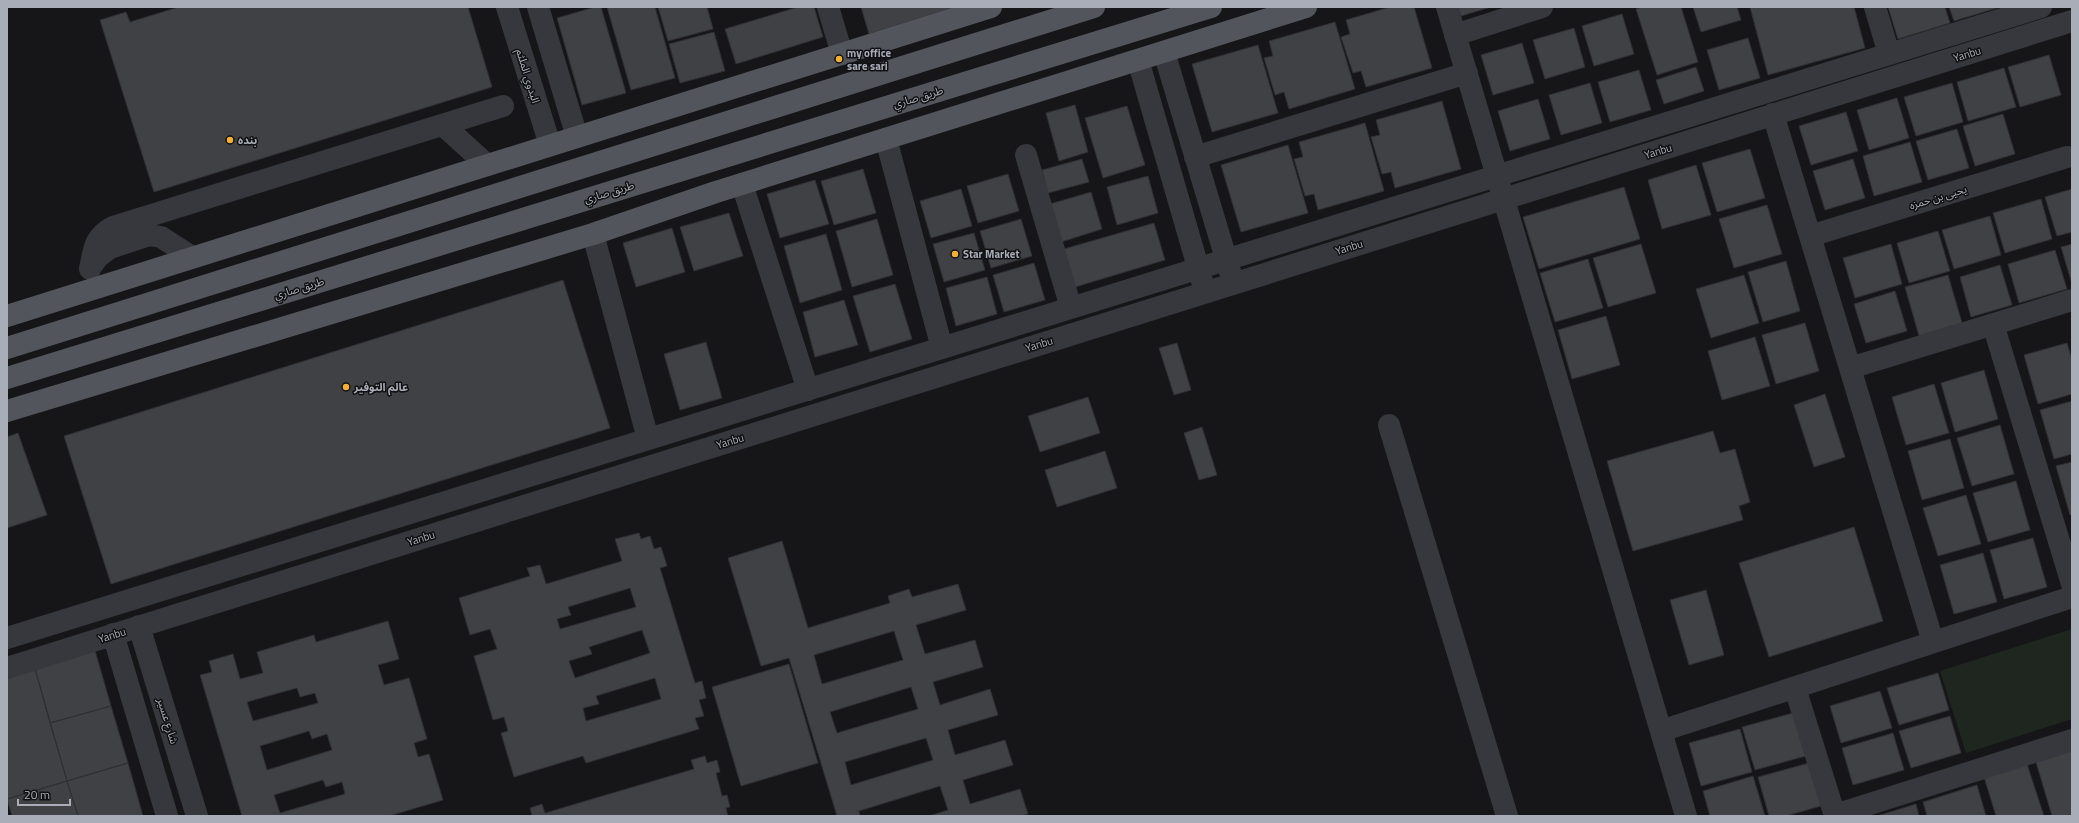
<svg xmlns="http://www.w3.org/2000/svg" width="2079" height="823" font-family="'Titillium Web','Noto Sans Arabic',sans-serif">
<style>
.green{fill:#1e261f}
.building{fill:#404145;stroke:#303034;fill-rule:evenodd}
.lines{fill:none;stroke-linecap:round;stroke-linejoin:round}
.minor{stroke:#37383d;stroke-width:22}
.major{stroke:#53555c;stroke-width:22}
.poi-dot{fill:#f2b134;stroke:#111113;stroke-width:1.5}
.labels{text-anchor:middle;dominant-baseline:central;stroke-width:3;stroke-linejoin:round;paint-order:stroke}
.poi-label{font-size:11px;font-weight:bold;fill:#a8adb8;stroke:#111113;text-anchor:start}
.street-label{font-size:11px;fill:#a8adb8;stroke:#111113}
</style>
<rect width="100%" height="100%" fill="#161618"/>
<path class="green" d="M 2072,629 L 2072,719 L 1966,753 L 1940,671 Z"/>
<path class="building" d="M 179,7 L 468,7 L 492,87 L 154,192 L 100,20 L 126,12 L 130,22 Z
M 595,7 L 601,7 L 626,93 L 582,105 L 557,18 Z
M 607,7 L 655,7 L 675,78 L 631,90 Z
M 658,7 L 707,7 L 713,29 L 668,41 Z
M 798,7 L 814,7 L 823,37 L 736,64 L 725,29 Z
M 861,7 L 955,7 L 869,34 Z
M 1390,7 L 1414,7 L 1432,68 L 1366,87 L 1361,71 L 1353,73 L 1341,37 L 1350,34 L 1346,20 Z
M 1458,7 L 1491,7 L 1461,16 Z
M 1642,7 L 1681,7 L 1698,62 L 1657,75 L 1636,9 Z
M 1693,7 L 1737,7 L 1741,20 L 1701,32 Z
M 1750,7 L 1854,7 L 1865,48 L 1768,75 Z
M 1888,7 L 1945,7 L 1950,23 L 1898,39 Z
M 1949,7 L 2000,7 L 1954,21 Z
M 1622,14 L 1634,54 L 1594,66 L 1582,26 Z
M 1335,22 L 1355,89 L 1289,109 L 1284,92 L 1275,95 L 1264,58 L 1273,56 L 1269,41 Z
M 1574,28 L 1585,67 L 1545,79 L 1533,40 Z
M 714,32 L 725,71 L 680,83 L 669,44 Z
M 1748,38 L 1760,78 L 1719,90 L 1707,50 Z
M 1522,43 L 1534,83 L 1493,95 L 1481,55 Z
M 1258,45 L 1278,113 L 1212,132 L 1192,64 Z
M 2049,55 L 2061,95 L 2020,107 L 2008,67 Z
M 1696,67 L 1704,91 L 1664,104 L 1656,80 Z
M 2004,68 L 2016,107 L 1968,121 L 1957,82 Z
M 1639,70 L 1651,110 L 1610,122 L 1598,82 Z
M 1590,83 L 1602,123 L 1561,135 L 1549,95 Z
M 1952,83 L 1963,122 L 1916,136 L 1904,97 Z
M 1897,98 L 1909,138 L 1869,150 L 1857,110 Z
M 1538,99 L 1550,139 L 1510,151 L 1498,111 Z
M 1442,101 L 1461,169 L 1395,188 L 1391,172 L 1382,174 L 1371,137 L 1380,135 L 1376,120 Z
M 1075,105 L 1088,152 L 1059,161 L 1046,113 Z
M 1127,106 L 1145,165 L 1103,178 L 1085,118 Z
M 1846,112 L 1858,151 L 1811,165 L 1799,126 Z
M 2003,114 L 2015,154 L 1975,166 L 1963,126 Z
M 1365,123 L 1384,191 L 1318,210 L 1314,194 L 1305,196 L 1294,159 L 1303,157 L 1299,142 Z
M 1957,129 L 1969,168 L 1928,180 L 1916,141 Z
M 1910,142 L 1922,182 L 1874,196 L 1863,156 Z
M 1288,145 L 1308,213 L 1241,232 L 1221,165 Z
M 1750,149 L 1765,198 L 1717,212 L 1702,163 Z
M 1082,159 L 1089,182 L 1048,193 L 1042,170 Z
M 1853,159 L 1865,198 L 1825,210 L 1813,171 Z
M 1696,165 L 1711,215 L 1662,229 L 1648,180 Z
M 863,169 L 876,213 L 834,225 L 821,181 Z
M 1008,174 L 1019,211 L 978,223 L 967,186 Z
M 1148,176 L 1158,213 L 1117,225 L 1107,187 Z
M 815,180 L 829,224 L 780,238 L 767,194 Z
M 1624,187 L 1640,239 L 1539,269 L 1523,217 Z
M 961,189 L 972,226 L 931,238 L 920,201 Z
M 2072,189 L 2072,232 L 2057,236 L 2045,197 Z
M 1091,192 L 1102,229 L 1061,242 L 1050,204 Z
M 2041,199 L 2052,239 L 2005,253 L 1993,213 Z
M 1767,205 L 1782,254 L 1734,268 L 1719,219 Z
M 729,213 L 743,256 L 694,271 L 680,227 Z
M 1990,216 L 2001,255 L 1954,269 L 1942,230 Z
M 877,219 L 893,275 L 852,287 L 836,231 Z
M 1021,219 L 1032,256 L 991,268 L 980,231 Z
M 1154,223 L 1165,260 L 1075,287 L 1064,249 Z
M 672,228 L 685,272 L 636,287 L 623,243 Z
M 1938,231 L 1950,271 L 1909,283 L 1897,243 Z
M 974,233 L 985,270 L 944,282 L 933,244 Z
M 826,234 L 842,290 L 800,303 L 784,246 Z
M 1641,244 L 1656,293 L 1608,307 L 1593,258 Z
M 1891,244 L 1902,284 L 1855,298 L 1843,258 Z
M 2072,244 L 2072,284 L 2061,247 Z
M 2055,250 L 2067,289 L 2019,303 L 2008,264 Z
M 1588,259 L 1603,308 L 1555,322 L 1540,273 Z
M 1786,261 L 1800,311 L 1763,322 L 1748,272 Z
M 1034,263 L 1045,300 L 1004,312 L 993,275 Z
M 2000,265 L 2012,305 L 1971,317 L 1960,277 Z
M 1744,275 L 1759,323 L 1711,338 L 1696,289 Z
M 1948,275 L 1962,323 L 1919,336 L 1905,287 Z
M 987,277 L 997,314 L 956,326 L 946,288 Z
M 563,280 L 610,428 L 111,584 L 64,436 Z
M 895,284 L 912,339 L 870,352 L 853,296 Z
M 1895,291 L 1907,331 L 1866,343 L 1854,304 Z
M 844,300 L 858,345 L 815,357 L 803,312 Z
M 1606,316 L 1620,365 L 1572,379 L 1558,330 Z
M 1805,323 L 1819,371 L 1776,384 L 1762,335 Z
M 1755,337 L 1770,386 L 1722,400 L 1708,351 Z
M 706,342 L 722,398 L 680,410 L 664,354 Z
M 1177,343 L 1191,390 L 1174,395 L 1159,348 Z
M 2067,343 L 2072,360 L 2072,394 L 2038,404 L 2024,355 Z
M 1984,370 L 1998,419 L 1955,432 L 1941,383 Z
M 1934,384 L 1949,433 L 1906,445 L 1892,397 Z
M 1825,394 L 1845,457 L 1814,467 L 1794,405 Z
M 1088,397 L 1100,433 L 1040,452 L 1028,416 Z
M 2072,401 L 2072,454 L 2054,459 L 2040,410 Z
M 2000,425 L 2014,474 L 1972,486 L 1957,438 Z
M 1202,427 L 1217,475 L 1199,480 L 1184,433 Z
M 1713,431 L 1720,453 L 1735,449 L 1750,502 L 1739,506 L 1743,520 L 1633,551 L 1607,461 Z
M 18,433 L 47,515 L 7,528 L 7,437 Z
M 1950,439 L 1964,488 L 1922,500 L 1908,451 Z
M 1105,451 L 1117,488 L 1057,507 L 1045,470 Z
M 2072,462 L 2072,514 L 2070,515 L 2056,466 Z
M 2016,481 L 2030,530 L 1988,542 L 1973,493 Z
M 1966,495 L 1981,544 L 1938,556 L 1923,508 Z
M 1854,527 L 1883,621 L 1769,657 L 1739,563 Z
M 639,533 L 641,539 L 650,536 L 654,549 L 661,547 L 667,566 L 660,568 L 695,683 L 702,681 L 706,698 L 699,700 L 704,716 L 695,718 L 699,729 L 586,763 L 583,756 L 514,777 L 501,733 L 508,731 L 504,717 L 493,720 L 474,656 L 497,649 L 490,629 L 470,635 L 459,598 L 530,576 L 527,568 L 540,565 L 546,584 L 622,561 L 615,539 ZM 630,588 L 636,607 L 560,629 L 557,619 L 571,615 L 568,607 ZM 642,630 L 650,653 L 575,678 L 569,661 L 592,654 L 589,647 ZM 655,678 L 661,699 L 586,721 L 583,708 L 599,704 L 596,696 Z
M 2033,538 L 2047,587 L 2004,599 L 1990,550 Z
M 782,541 L 808,628 L 890,603 L 888,596 L 909,589 L 912,597 L 958,584 L 966,610 L 916,625 L 925,654 L 975,640 L 983,667 L 933,682 L 940,705 L 990,689 L 998,715 L 948,730 L 955,755 L 1005,740 L 1013,765 L 963,780 L 970,804 L 1020,789 L 1028,814 L 1021,816 L 929,816 L 948,810 L 940,786 L 859,811 L 860,816 L 837,816 L 789,658 L 761,666 L 728,558 ZM 894,631 L 903,660 L 822,684 L 814,655 ZM 911,687 L 918,709 L 837,733 L 830,712 ZM 926,738 L 933,760 L 851,785 L 845,762 Z
M 1983,553 L 1997,602 L 1954,614 L 1940,565 Z
M 1706,590 L 1724,655 L 1689,665 L 1670,600 Z
M 388,621 L 399,659 L 378,665 L 384,685 L 409,678 L 427,739 L 414,743 L 418,757 L 429,754 L 443,800 L 389,816 L 242,816 L 200,675 L 212,672 L 209,661 L 233,654 L 240,679 L 263,673 L 257,652 L 314,635 L 316,642 ZM 297,688 L 300,697 L 315,693 L 318,703 L 253,721 L 247,702 ZM 309,731 L 312,739 L 327,734 L 332,750 L 267,770 L 260,746 ZM 323,780 L 326,787 L 342,782 L 345,794 L 280,813 L 274,795 Z
M 94,647 L 111,706 L 50,723 L 34,665 Z
M 789,664 L 818,763 L 741,786 L 712,687 Z
M 34,665 L 67,781 L 7,799 L 7,673 Z
M 1938,673 L 1949,710 L 1899,725 L 1887,688 Z
M 1880,691 L 1892,728 L 1841,743 L 1830,706 Z
M 111,706 L 128,763 L 67,781 L 50,723 Z
M 1793,713 L 1806,756 L 1755,770 L 1742,727 Z
M 1950,716 L 1961,753 L 1911,768 L 1899,731 Z
M 1740,729 L 1752,772 L 1701,786 L 1689,743 Z
M 1893,733 L 1904,770 L 1853,785 L 1842,748 Z
M 2072,751 L 2072,816 L 2052,816 L 2036,762 Z
M 705,756 L 707,763 L 717,760 L 720,772 L 716,773 L 722,796 L 727,795 L 730,807 L 726,808 L 728,816 L 532,816 L 530,808 L 542,804 L 545,813 L 694,769 L 691,760 Z
M 128,763 L 143,816 L 78,816 L 67,781 Z
M 1809,763 L 1821,806 L 1786,816 L 1769,816 L 1758,777 Z
M 2027,764 L 2044,816 L 1996,816 L 1984,777 Z
M 1753,776 L 1765,816 L 1710,816 L 1703,791 Z
M 67,781 L 78,816 L 12,816 L 7,799 Z
M 1977,785 L 1986,816 L 1927,816 L 1923,802 Z
M 1916,804 L 1919,816 L 1877,816 Z"/>
<g class="lines">
<path class="minor" d="M 507,7 L 550,145
M 538,7 L 577,137
M 828,7 L 842,54
M 1447,7 L 1686,816
M 1875,7 L 1889,54
M 1455,35 L 1542,7
M 1164,52 L 1231,275
M 1138,60 L 1202,281
M 1773,114 L 1933,642
M 443,125 L 487,165
M 886,139 L 942,348
M 1026,155 L 1071,308
M 1195,157 L 1467,73
M 742,184 L 808,390
M 593,234 L 648,439
M 1810,236 L 2067,157
M 90,268 L 99,256 L 110,248 L 149,235 L 161,237 L 192,257
M 90,269 C 94,249 94,237 113,227 L 503,106
M 1993,324 L 2072,584
M 1850,368 L 2072,300
M 1389,425 L 1507,816
M 139,626 L 197,816
M 113,634 L 167,816
M 7,638 L 2041,7
M 7,668 L 2072,21
M 1795,688 L 1835,816
M 1661,731 L 2072,597
M 1835,815 L 2072,740"/>
<path class="major" d="M 7,316 L 991,7
M 7,348 L 1094,7
M 7,378 L 1211,7
M 7,411 L 593,234 L 716,192 L 1306,7"/>
</g>
<g class="poi-dot">
<circle cx="839" cy="59" r="4"/>
<circle cx="230" cy="140" r="4"/>
<circle cx="955" cy="254" r="4"/>
<circle cx="346" cy="387" r="4"/>
</g>
<g class="labels">
<g class="poi-label">
<text x="847" y="53">my office<tspan x="847" dy="13">sare sari</tspan></text>
<text x="238" y="140">بنده</text>
<text x="963" y="254">Star Market</text>
<text x="354" y="387">عالم التوفير</text>
</g>
<g class="street-label">
<text transform="translate(1967 54) rotate(-17)">Yanbu</text>
<text transform="translate(528 76) rotate(73)">البدوي الملثم</text>
<text transform="translate(918 97) rotate(-17)">طريق صاري</text>
<text transform="translate(1658 151) rotate(-17)">Yanbu</text>
<text transform="translate(609 192) rotate(-17)">طريق صاري</text>
<text transform="translate(1938 197) rotate(-17)">يحيى بن حمزه</text>
<text transform="translate(1349 247) rotate(-17)">Yanbu</text>
<text transform="translate(299 288) rotate(-17)">طريق صاري</text>
<text transform="translate(1039 344) rotate(-17)">Yanbu</text>
<text transform="translate(730 441) rotate(-17)">Yanbu</text>
<text transform="translate(421 538) rotate(-17)">Yanbu</text>
<text transform="translate(112 635) rotate(-17)">Yanbu</text>
<text transform="translate(168 721) rotate(73)">شارع عسير</text>
</g>
</g>
<rect width="2079" height="823" fill="none" stroke="#a8adb8" stroke-width="16"/>
<path d="M18 799v6h52v-6" fill="none" stroke="#a8adb8" stroke-width="2"/>
<text x="24" y="799" font-size="12" fill="#a8adb8" stroke="#111113" stroke-width="3" paint-order="stroke">20 m</text>
</svg>
